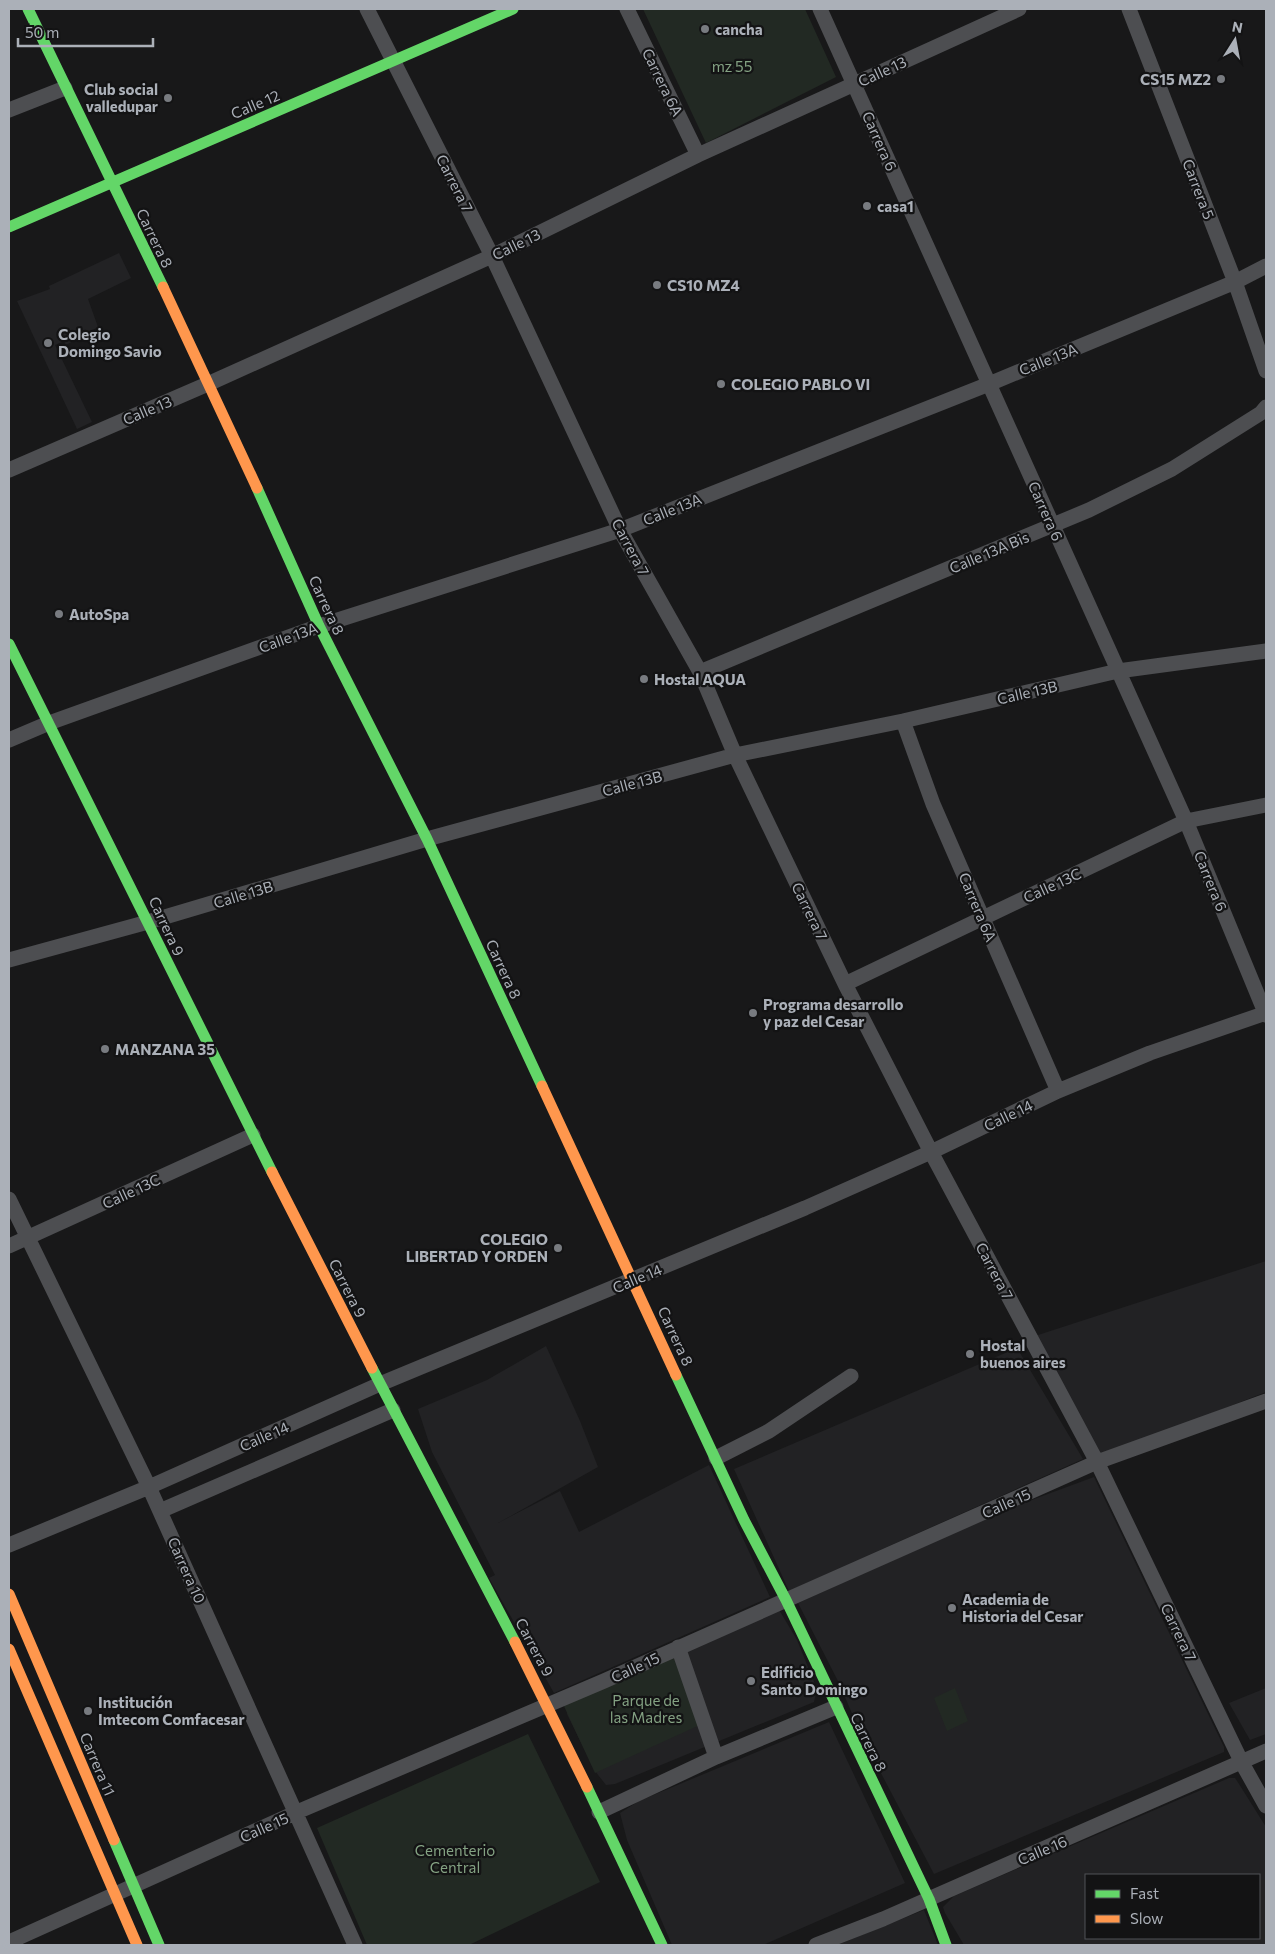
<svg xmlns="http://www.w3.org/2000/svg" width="1275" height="1954" font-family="Commissioner,sans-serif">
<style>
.built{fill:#222224;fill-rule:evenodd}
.green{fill:#222923}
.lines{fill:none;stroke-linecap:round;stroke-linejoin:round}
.street{stroke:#4d4e51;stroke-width:15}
.fast{stroke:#63d668;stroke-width:11}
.slow{stroke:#ff974d;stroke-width:11}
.poi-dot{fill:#787b80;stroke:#131314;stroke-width:2}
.labels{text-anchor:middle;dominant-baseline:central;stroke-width:4.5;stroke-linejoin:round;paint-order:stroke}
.poi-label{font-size:15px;font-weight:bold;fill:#abb0b8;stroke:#131314;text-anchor:start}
.park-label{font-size:15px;fill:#84a283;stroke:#131314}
.street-label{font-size:15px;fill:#abb0b8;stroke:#131314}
</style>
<rect width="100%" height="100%" fill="#181819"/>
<path class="built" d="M 119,253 L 131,278 L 88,299 L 98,327 L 66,345 L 64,341 L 55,345 L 92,422 L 77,429 L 17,301 L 50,289 L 49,286 Z
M 1266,1261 L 1266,1392 L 1098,1458 L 1035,1336 Z
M 546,1346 L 580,1421 L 598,1467 L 498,1523 L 560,1491 L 579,1532 L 709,1465 L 770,1597 L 554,1693 L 489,1578 L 495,1575 L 432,1452 L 418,1409 L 487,1380 Z
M 1017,1348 L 1083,1459 L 789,1591 L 734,1469 Z
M 1094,1477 L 1224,1747 L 1224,1752 L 934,1874 L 862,1737 L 839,1683 L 798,1603 L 1007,1509 Z
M 778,1608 L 797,1640 L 817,1689 L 814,1702 L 615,1784 L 606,1785 L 595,1771 L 567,1714 L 568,1707 Z
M 1266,1688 L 1266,1734 L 1250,1740 L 1229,1703 Z
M 829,1722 L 905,1883 L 763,1945 L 672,1945 L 627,1840 L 620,1813 L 639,1801 Z
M 1229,1778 L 1235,1778 L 1239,1784 L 1266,1827 L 1266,1945 L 964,1945 L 945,1913 L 943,1907 L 954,1896 ZM 1086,1875 L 1259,1875 L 1259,1938 L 1086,1938 Z
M 924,1910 L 938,1945 L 837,1945 Z"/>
<path class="green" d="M 643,9 L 805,9 L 836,77 L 706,143 Z
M 672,1655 L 704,1723 L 595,1773 L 563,1704 Z
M 955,1688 L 968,1721 L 947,1731 L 934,1698 Z
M 528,1734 L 600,1882 L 469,1945 L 367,1945 L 317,1828 Z"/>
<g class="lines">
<path class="street" d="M 367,9 L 492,256 L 620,530 L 700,672 L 735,755 L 845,984 L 931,1152 L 1097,1462 L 1242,1763 L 1266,1806
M 627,9 L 698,155
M 820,9 L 1186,821 L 1266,1015
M 1129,9 L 1235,282 L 1266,371
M 9,110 L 65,88
M 9,470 L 210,383 L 492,256 L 698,155 L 1019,9
M 700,672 L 1089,510 L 1172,469 L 1261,413 L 1266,407
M 903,721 L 933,804 L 1058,1091
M 9,740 L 49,723 L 319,626 L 620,530 L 989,384 L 1235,282 L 1266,266
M 9,960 L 148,922 L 427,839 L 735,755 L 903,721 L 1118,671 L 1266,651
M 845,984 L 1186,821 L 1266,805
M 9,1199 L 149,1487 L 355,1945
M 9,1246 L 253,1135
M 716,1458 L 769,1431 L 851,1376
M 160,1511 L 393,1410
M 9,1545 L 149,1487 L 380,1384 L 805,1208 L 931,1152 L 1058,1091 L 1150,1053 L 1266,1013
M 678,1647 L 716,1757
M 599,1812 L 716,1757 L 836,1707
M 9,1942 L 297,1812 L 604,1681 L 1097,1462 L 1266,1401
M 816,1945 L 883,1919 L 1266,1751"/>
<path class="fast" d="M 28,9 L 163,287
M 9,227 L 513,9
M 257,488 L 319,626 L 427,839 L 542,1086
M 9,644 L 272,1172
M 372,1368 L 515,1642
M 676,1375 L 744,1520 L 786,1600 L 929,1899 L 946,1945
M 587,1787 L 662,1945
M 114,1840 L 159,1945"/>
<path class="slow" d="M 163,287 L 257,488
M 542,1086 L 676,1375
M 272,1172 L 372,1368
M 9,1594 L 114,1840
M 515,1642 L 587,1787
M 9,1649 L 137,1945"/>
</g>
<g class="poi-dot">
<circle cx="705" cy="29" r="5"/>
<circle cx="1221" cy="79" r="5"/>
<circle cx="168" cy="98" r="5"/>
<circle cx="867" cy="206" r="5"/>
<circle cx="657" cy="285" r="5"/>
<circle cx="48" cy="343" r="5"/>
<circle cx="721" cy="384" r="5"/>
<circle cx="59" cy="614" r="5"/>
<circle cx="644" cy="679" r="5"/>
<circle cx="753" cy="1013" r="5"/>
<circle cx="105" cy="1049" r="5"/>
<circle cx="558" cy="1248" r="5"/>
<circle cx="970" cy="1354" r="5"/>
<circle cx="952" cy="1608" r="5"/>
<circle cx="751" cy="1681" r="5"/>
<circle cx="88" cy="1711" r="5"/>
</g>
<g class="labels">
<g class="poi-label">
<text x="715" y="29">cancha</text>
<text x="1211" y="79" text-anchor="end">CS15 MZ2</text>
<text x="158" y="89" text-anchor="end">Club social<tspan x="158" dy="17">valledupar</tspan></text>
<text x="877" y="206">casa1</text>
<text x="667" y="285">CS10 MZ4</text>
<text x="58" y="334">Colegio<tspan x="58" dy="17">Domingo Savio</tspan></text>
<text x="731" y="384">COLEGIO PABLO VI</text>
<text x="69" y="614">AutoSpa</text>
<text x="654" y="679">Hostal AQUA</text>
<text x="763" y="1004">Programa desarrollo<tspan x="763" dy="17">y paz del Cesar</tspan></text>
<text x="115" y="1049">MANZANA 35</text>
<text x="548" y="1239" text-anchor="end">COLEGIO<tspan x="548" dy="17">LIBERTAD Y ORDEN</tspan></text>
<text x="980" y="1345">Hostal<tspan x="980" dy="17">buenos aires</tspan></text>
<text x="962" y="1599">Academia de<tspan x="962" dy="17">Historia del Cesar</tspan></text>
<text x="761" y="1672">Edificio<tspan x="761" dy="17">Santo Domingo</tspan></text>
<text x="98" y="1702">Institución<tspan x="98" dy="17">Imtecom Comfacesar</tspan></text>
</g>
<g class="park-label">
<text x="732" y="66">mz 55</text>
<text x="646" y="1700">Parque de<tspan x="646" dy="17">las Madres</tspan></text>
<text x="455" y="1850">Cementerio<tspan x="455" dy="17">Central</tspan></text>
</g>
<g class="street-label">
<text transform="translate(882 71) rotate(-25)">Calle 13</text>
<text transform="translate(663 82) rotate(64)">Carrera 6A</text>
<text transform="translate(255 104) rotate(-23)">Calle 12</text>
<text transform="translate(880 141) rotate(66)">Carrera 6</text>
<text transform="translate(455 183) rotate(63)">Carrera 7</text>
<text transform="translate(1199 189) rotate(69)">Carrera 5</text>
<text transform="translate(155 238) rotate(64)">Carrera 8</text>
<text transform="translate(516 244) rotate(-26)">Calle 13</text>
<text transform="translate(1048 359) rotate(-22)">Calle 13A</text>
<text transform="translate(147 410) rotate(-23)">Calle 13</text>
<text transform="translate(672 509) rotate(-22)">Calle 13A</text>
<text transform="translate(1046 511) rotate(66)">Carrera 6</text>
<text transform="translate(631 547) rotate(62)">Carrera 7</text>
<text transform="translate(989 552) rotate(-23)">Calle 13A Bis</text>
<text transform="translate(327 605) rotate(65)">Carrera 8</text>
<text transform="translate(288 637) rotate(-20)">Calle 13A</text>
<text transform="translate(1027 692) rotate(-13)">Calle 13B</text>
<text transform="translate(632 783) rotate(-15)">Calle 13B</text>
<text transform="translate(1211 881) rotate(68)">Carrera 6</text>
<text transform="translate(1052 885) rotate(-25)">Calle 13C</text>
<text transform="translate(243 894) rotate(-17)">Calle 13B</text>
<text transform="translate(978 907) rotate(67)">Carrera 6A</text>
<text transform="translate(810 911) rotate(64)">Carrera 7</text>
<text transform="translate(167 926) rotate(65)">Carrera 9</text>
<text transform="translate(504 969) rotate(65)">Carrera 8</text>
<text transform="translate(1008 1115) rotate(-26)">Calle 14</text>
<text transform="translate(131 1191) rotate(-25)">Calle 13C</text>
<text transform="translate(995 1271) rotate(62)">Carrera 7</text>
<text transform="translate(637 1278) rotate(-23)">Calle 14</text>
<text transform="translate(348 1288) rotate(63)">Carrera 9</text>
<text transform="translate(676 1336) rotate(65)">Carrera 8</text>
<text transform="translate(264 1436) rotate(-24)">Calle 14</text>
<text transform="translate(1006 1503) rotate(-24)">Calle 15</text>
<text transform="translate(187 1570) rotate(66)">Carrera 10</text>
<text transform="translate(1179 1632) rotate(64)">Carrera 7</text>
<text transform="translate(535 1647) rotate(62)">Carrera 9</text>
<text transform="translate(635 1667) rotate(-25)">Calle 15</text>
<text transform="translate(869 1742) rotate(64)">Carrera 8</text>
<text transform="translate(98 1764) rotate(67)">Carrera 11</text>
<text transform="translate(264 1827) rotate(-24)">Calle 15</text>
<text transform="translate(1042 1850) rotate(-23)">Calle 16</text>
</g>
</g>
<rect width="1275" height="1954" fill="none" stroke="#abb0b8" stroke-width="20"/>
<rect x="1085" y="1874" width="175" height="65" fill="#131314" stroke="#505256"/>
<rect x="1095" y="1890" width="25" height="8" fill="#63d668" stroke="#505256"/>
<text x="1130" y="1899" font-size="15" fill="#abb0b8">Fast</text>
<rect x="1095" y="1915" width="25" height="8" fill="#ff974d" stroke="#505256"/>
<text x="1130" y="1924" font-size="15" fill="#abb0b8">Slow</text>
<g transform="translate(1235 40) rotate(11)" stroke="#131314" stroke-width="4" paint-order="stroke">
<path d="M0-4L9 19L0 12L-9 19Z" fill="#abb0b8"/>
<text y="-8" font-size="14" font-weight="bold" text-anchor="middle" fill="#abb0b8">N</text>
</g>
<path d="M18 38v8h135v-8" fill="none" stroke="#abb0b8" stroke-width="2.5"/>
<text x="25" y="38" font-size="15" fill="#abb0b8" stroke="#131314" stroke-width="4" paint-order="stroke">50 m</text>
</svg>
